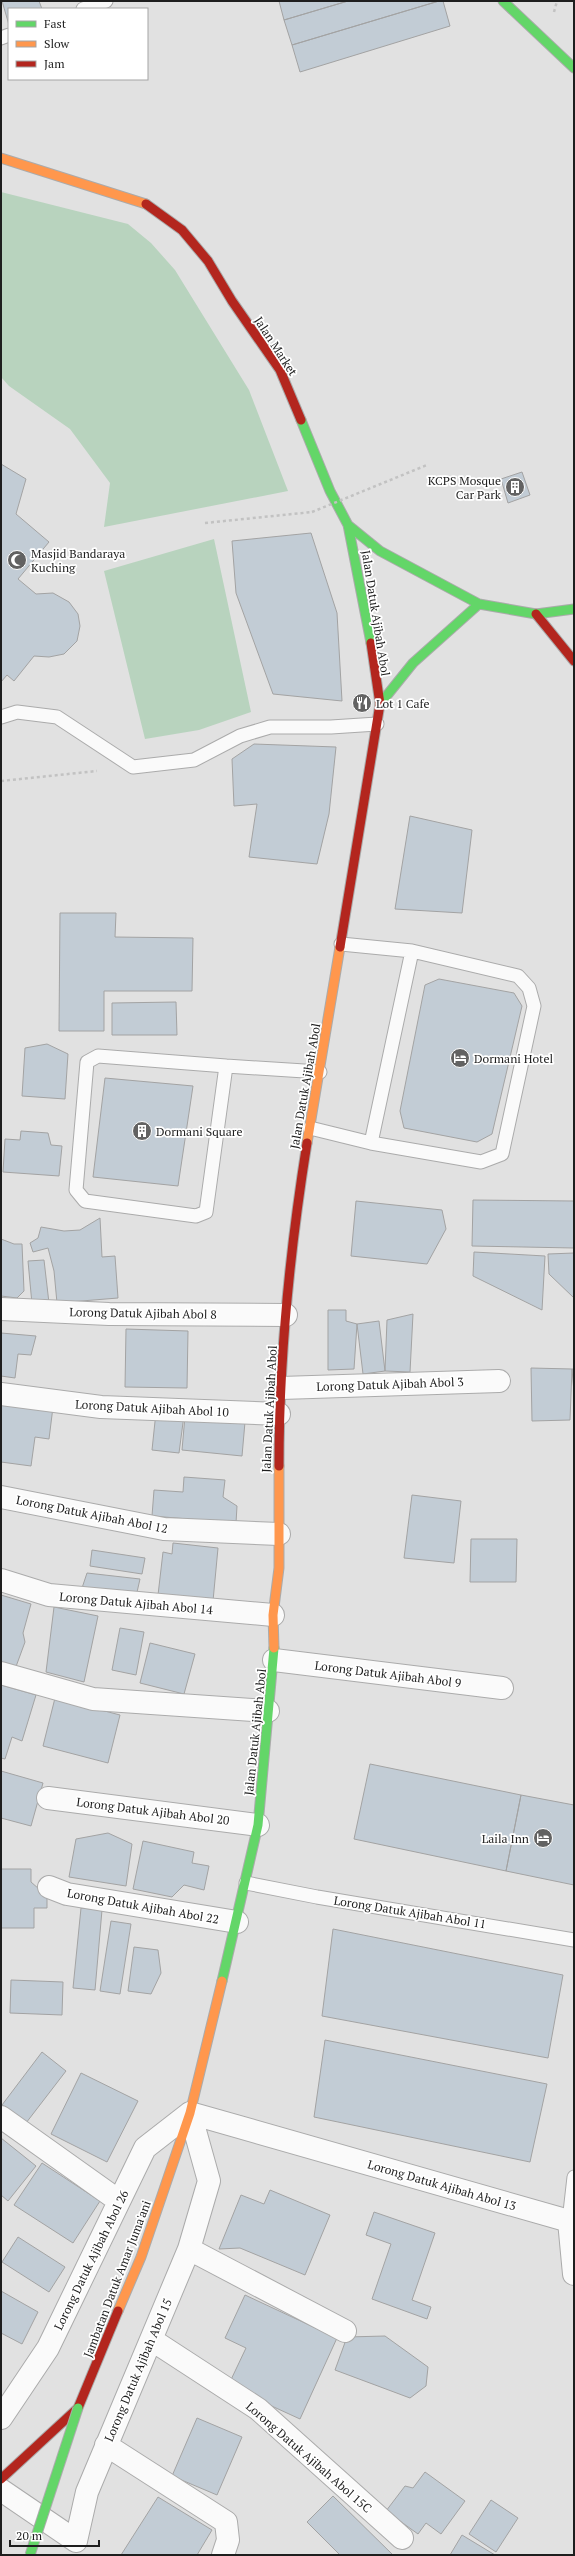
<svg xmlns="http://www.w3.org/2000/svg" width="575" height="2556" font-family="'PT Serif',serif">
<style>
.green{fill:#b8d3be}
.building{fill:#c2ccd5;stroke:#a3a3a3}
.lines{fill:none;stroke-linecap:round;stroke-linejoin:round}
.lane-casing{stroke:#ababab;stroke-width:15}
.street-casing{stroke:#ababab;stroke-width:24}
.fast-casing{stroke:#ababab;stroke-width:11}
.slow-casing{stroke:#ababab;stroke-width:11}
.jam-casing{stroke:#ababab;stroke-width:11}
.path{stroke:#c2c2c2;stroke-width:2.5;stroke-dasharray:3 3;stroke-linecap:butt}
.lane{stroke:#fafafa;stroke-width:13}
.street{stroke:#fafafa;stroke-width:22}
.fast{stroke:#63d668;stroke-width:9}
.slow{stroke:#ff974d;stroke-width:9}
.jam{stroke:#b3261e;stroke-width:9}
.fast-bridge-casing{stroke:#ababab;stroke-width:11;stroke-linecap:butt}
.path-bridge{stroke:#c2c2c2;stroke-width:2.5;stroke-dasharray:3 3;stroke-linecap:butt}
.fast-bridge{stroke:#63d668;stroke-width:9}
.labels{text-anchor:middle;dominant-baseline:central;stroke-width:3.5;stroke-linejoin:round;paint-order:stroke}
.street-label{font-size:12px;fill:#1e1e1e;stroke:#fff}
.poi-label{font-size:12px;fill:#1e1e1e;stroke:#fff;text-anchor:start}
</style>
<rect width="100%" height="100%" fill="#e1e1e1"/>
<path class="green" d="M 1,192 L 128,224 L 151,243 L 175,270 L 249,390 L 288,491 L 104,527 L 110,483 L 70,429 L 9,386 L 1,377 Z
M 214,539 L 251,712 L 199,730 L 145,739 L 104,571 Z"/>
<path class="building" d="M 2,1 L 39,1 L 42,9 L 9,9 L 9,25 Z
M 279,1 L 348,1 L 284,20 Z
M 348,1 L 439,1 L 292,45 L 284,20 Z
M 439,1 L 443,1 L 450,26 L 300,72 L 292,45 Z
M 1,464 L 26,479 L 16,514 L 49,542 L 18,579 L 36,594 L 53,593 L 69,602 L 78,614 L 80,626 L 77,641 L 64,654 L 49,657 L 34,656 L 14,681 L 7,675 L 1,682 Z
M 522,472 L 530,495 L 508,503 L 501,479 Z
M 311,533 L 337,613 L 342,701 L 273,694 L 236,593 L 232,541 Z
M 254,744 L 336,747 L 329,814 L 317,864 L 249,857 L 257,804 L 234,806 L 232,759 Z
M 410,816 L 472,830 L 462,913 L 395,909 Z
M 60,913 L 116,913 L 115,937 L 193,938 L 192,991 L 104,991 L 104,1031 L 59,1031 Z
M 439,979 L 514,993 L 522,1006 L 492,1134 L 477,1142 L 404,1128 L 400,1111 L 425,985 Z
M 176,1002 L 177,1035 L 112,1035 L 112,1003 Z
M 47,1044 L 68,1054 L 65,1099 L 22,1096 L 25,1048 Z
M 105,1078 L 193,1086 L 178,1186 L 93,1177 Z
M 21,1131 L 48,1133 L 51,1145 L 62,1146 L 59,1176 L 3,1172 L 5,1139 L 20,1140 Z
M 473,1200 L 574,1201 L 574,1248 L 472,1246 Z
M 356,1201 L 442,1210 L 446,1229 L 427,1264 L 351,1256 Z
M 100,1218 L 102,1257 L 115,1256 L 118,1298 L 57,1303 L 54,1271 L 48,1248 L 33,1252 L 30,1243 L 38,1238 L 41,1227 L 64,1231 L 80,1230 Z
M 1,1239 L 14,1244 L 22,1244 L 24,1291 L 17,1298 L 1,1296 Z
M 474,1252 L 545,1256 L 542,1310 L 473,1276 Z
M 574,1253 L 574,1298 L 549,1274 L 548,1254 Z
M 44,1260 L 49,1303 L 32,1304 L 28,1261 Z
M 328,1310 L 346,1310 L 346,1321 L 357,1324 L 354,1369 L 328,1370 Z
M 413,1314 L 410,1372 L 385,1371 L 387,1320 Z
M 379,1321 L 385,1371 L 363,1374 L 357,1324 Z
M 126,1329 L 188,1331 L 187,1388 L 125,1387 Z
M 1,1333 L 36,1336 L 31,1355 L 18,1354 L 15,1378 L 1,1376 Z
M 531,1368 L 572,1369 L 570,1420 L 532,1421 Z
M 572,1369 L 574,1369 L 574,1392 Z
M 1,1400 L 53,1407 L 49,1439 L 35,1437 L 31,1466 L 1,1462 Z
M 156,1412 L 184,1415 L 179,1453 L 152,1450 Z
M 185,1416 L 245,1422 L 242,1456 L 182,1450 Z
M 184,1477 L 225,1480 L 223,1497 L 237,1506 L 236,1523 L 152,1516 L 154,1490 L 183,1492 Z
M 412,1495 L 461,1501 L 454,1563 L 404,1558 Z
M 471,1539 L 517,1539 L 516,1582 L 470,1582 Z
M 173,1543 L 218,1548 L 213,1601 L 158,1595 L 163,1552 L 172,1554 Z
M 92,1550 L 145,1558 L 142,1574 L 90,1566 Z
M 87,1573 L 140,1579 L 135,1601 L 81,1591 Z
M 1,1595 L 31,1604 L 23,1633 L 25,1642 L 14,1672 L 1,1668 Z
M 54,1607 L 98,1616 L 84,1682 L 46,1672 Z
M 120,1628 L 144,1632 L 136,1675 L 112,1670 Z
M 150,1643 L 195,1654 L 184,1694 L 140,1683 Z
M 1,1685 L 36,1695 L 22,1741 L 12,1737 L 5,1759 L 1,1758 Z
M 55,1698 L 120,1715 L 108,1763 L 43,1746 Z
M 370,1764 L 521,1795 L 506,1871 L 354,1839 Z
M 1,1771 L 43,1783 L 31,1826 L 1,1818 Z
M 521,1795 L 574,1805 L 574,1885 L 506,1871 Z
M 108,1833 L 132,1844 L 126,1886 L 69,1877 L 76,1839 Z
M 143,1841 L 194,1852 L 192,1863 L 209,1866 L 204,1890 L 184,1885 L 172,1897 L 133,1889 Z
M 1,1869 L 31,1869 L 31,1882 L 47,1896 L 47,1908 L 34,1908 L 34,1928 L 1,1928 Z
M 81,1908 L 102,1910 L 95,1990 L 73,1988 Z
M 111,1921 L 131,1924 L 120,1994 L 100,1991 Z
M 333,1929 L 563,1975 L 548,2058 L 322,2016 Z
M 134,1947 L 158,1950 L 161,1973 L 151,1994 L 128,1991 Z
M 11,1980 L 63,1982 L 62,2015 L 10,2013 Z
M 325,2040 L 547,2084 L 530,2162 L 314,2117 Z
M 42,2052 L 66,2071 L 26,2123 L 2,2105 Z
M 81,2073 L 138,2101 L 107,2162 L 51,2134 Z
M 1,2138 L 36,2166 L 8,2201 L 1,2195 Z
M 42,2163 L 100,2201 L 73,2243 L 14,2205 Z
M 270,2190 L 330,2215 L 305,2275 L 240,2248 L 219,2249 L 241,2195 L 264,2204 Z
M 374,2212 L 435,2233 L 412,2300 L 431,2307 L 427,2319 L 372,2299 L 391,2244 L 366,2235 Z
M 18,2237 L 65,2267 L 49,2292 L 2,2262 Z
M 1,2291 L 38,2312 L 22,2344 L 1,2333 Z
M 245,2295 L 337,2338 L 300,2419 L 228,2386 L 246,2348 L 225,2338 Z
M 385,2336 L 428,2367 L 426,2386 L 410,2398 L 335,2370 L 347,2337 Z
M 197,2418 L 242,2437 L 217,2495 L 172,2476 Z
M 425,2472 L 465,2501 L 441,2534 L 426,2523 L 418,2534 L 386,2511 L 405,2486 L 413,2488 Z
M 333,2496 L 393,2555 L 340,2555 L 307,2522 Z
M 158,2497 L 212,2530 L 197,2555 L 121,2555 Z
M 491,2500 L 518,2518 L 496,2552 L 469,2534 Z
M 462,2535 L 495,2555 L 450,2555 Z"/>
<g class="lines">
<defs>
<path id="lane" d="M 83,9 L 106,1
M 1,38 L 9,35
M 1,717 L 17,712 L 57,717 L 133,767 L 194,760 L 240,736 L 270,727 L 331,727 L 377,724
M 341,944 L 412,951
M 98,1056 L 226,1066 L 206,1212 L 196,1216 L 85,1201 L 76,1190 L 87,1062 Z
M 226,1066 L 320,1072
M 310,1128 L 371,1143 L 481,1162 L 502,1154 L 534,1006 L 529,988 L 518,976 L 412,951 L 371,1143
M 246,1883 L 317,1897 L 574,1940
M 569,2221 L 574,2177"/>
<path id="street" d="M 1,1309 L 109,1314 L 286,1315
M 281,1388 L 499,1381
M 1,1394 L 101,1407 L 279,1414
M 1,1497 L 164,1529 L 279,1534
M 1,1580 L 49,1595 L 273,1615
M 274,1660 L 502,1688
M 1,1673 L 93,1699 L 268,1711
M 48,1798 L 258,1825
M 49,1887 L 67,1894 L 237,1922
M 190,2113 L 569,2221 L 574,2274
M 1,2117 L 119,2201
M 189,2249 L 345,2331
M 152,2340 L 258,2409 L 402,2538
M 1,2418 L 48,2348 L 145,2148 L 190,2113
M 106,2445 L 226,2522 L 228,2540 L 223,2555
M 1,2490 L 76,2541 L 87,2492 L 189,2249 L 209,2181 L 190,2113"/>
<path id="fast" d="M 503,1 L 574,68
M 301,420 L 330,491 L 348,525 L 380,551 L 479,604
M 348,525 L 371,643
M 380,704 L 413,663 L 479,604 L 536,614 L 574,609
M 222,1981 L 258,1825 L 274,1648"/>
<path id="slow" d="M 1,158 L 146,204
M 307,1143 L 340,947
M 274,1648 L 273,1615 L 279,1568 L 279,1466
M 118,2311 L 141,2257 L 190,2113 L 222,1981"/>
<path id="jam" d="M 146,204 L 182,230 L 208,261 L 232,301 L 280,370 L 301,420
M 536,614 L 574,661
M 340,947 L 380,704 L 371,643
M 279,1466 C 279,1358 290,1249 307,1143
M 1,2479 L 78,2408 L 118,2311"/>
</defs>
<use href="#lane" class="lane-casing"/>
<use href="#street" class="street-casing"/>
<use href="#fast" class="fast-casing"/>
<use href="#slow" class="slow-casing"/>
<use href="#jam" class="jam-casing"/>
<path class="path" d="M 554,12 L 557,1
M 205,523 L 312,512
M 1,781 L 97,771"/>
<use href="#lane" class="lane"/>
<use href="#street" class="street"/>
<use href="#fast" class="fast"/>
<use href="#slow" class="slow"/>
<use href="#jam" class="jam"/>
<defs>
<path id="fast-bridge" d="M 30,2555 L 78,2408"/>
</defs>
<use href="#fast-bridge" class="fast-bridge-casing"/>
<path class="path-bridge" d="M 312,512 L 427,465"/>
<use href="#fast-bridge" class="fast-bridge"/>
</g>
<defs>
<symbol id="building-disc" viewBox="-11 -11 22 22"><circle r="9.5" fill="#626262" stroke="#fff"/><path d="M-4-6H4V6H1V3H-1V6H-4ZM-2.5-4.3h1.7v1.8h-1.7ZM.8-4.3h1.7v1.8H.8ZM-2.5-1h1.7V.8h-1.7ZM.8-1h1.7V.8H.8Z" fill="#fff"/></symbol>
<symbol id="mosque-disc" viewBox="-11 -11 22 22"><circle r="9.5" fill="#626262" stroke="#fff"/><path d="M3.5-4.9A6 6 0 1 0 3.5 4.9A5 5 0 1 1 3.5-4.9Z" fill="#fff"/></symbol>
<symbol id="restaurant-disc" viewBox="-11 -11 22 22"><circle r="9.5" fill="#626262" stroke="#fff"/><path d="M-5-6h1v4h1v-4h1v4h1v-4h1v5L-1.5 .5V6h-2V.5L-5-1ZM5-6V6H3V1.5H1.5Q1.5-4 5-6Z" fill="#fff"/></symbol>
<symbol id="hotel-disc" viewBox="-11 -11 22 22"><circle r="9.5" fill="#626262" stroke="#fff"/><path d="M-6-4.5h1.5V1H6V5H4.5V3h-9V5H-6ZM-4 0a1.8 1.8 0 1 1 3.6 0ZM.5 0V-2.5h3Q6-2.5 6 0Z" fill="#fff"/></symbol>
</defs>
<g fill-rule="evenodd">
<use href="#building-disc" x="504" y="476" width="22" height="22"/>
<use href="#mosque-disc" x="6" y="549" width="22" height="22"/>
<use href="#restaurant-disc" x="351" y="692" width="22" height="22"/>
<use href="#hotel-disc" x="449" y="1047" width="22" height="22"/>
<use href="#building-disc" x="131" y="1120" width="22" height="22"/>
<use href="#hotel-disc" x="532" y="1827" width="22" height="22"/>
</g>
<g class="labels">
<g class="street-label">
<text transform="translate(276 346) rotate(57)">Jalan Market</text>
<text transform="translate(376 613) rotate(81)">Jalan Datuk Ajibah Abol</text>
<text transform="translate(305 1086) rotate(-80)">Jalan Datuk Ajibah Abol</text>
<text transform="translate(143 1313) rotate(1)">Lorong Datuk Ajibah Abol 8</text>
<text transform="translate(390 1384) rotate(-2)">Lorong Datuk Ajibah Abol 3</text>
<text transform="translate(152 1408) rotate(3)">Lorong Datuk Ajibah Abol 10</text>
<text transform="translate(269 1409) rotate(-87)">Jalan Datuk Ajibah Abol</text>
<text transform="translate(92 1514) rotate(11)">Lorong Datuk Ajibah Abol 12</text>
<text transform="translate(136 1603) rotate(5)">Lorong Datuk Ajibah Abol 14</text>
<text transform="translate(388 1674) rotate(7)">Lorong Datuk Ajibah Abol 9</text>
<text transform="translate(255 1732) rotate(-84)">Jalan Datuk Ajibah Abol</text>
<text transform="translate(153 1811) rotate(7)">Lorong Datuk Ajibah Abol 20</text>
<text transform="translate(143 1906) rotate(10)">Lorong Datuk Ajibah Abol 22</text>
<text transform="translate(410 1912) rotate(9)">Lorong Datuk Ajibah Abol 11</text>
<text transform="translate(442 2185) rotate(16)">Lorong Datuk Ajibah Abol 13</text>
<text transform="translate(91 2260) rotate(-64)">Lorong Datuk Ajibah Abol 26</text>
<text transform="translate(117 2279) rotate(-69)">Jambatan Datuk Amar Juma'ani</text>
<text transform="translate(138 2370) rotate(-67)">Lorong Datuk Ajibah Abol 15</text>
<text transform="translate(309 2457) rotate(41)">Lorong Datuk Ajibah Abol 15C</text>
</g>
<g class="poi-label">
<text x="501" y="480" text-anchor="end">KCPS Mosque<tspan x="501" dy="14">Car Park</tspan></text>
<text x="31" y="553">Masjid Bandaraya<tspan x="31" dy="14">Kuching</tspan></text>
<text x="376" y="703">Lot 1 Cafe</text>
<text x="474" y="1058">Dormani Hotel</text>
<text x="156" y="1131">Dormani Square</text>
<text x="529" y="1838" text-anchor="end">Laila Inn</text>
</g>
</g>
<rect width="575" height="2556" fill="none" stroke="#1e1e1e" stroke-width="4"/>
<rect x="8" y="8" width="140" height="72" fill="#ffffff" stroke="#a5a5a5"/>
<rect x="16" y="21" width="20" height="6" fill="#63d668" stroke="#a5a5a5"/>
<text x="44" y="28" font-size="12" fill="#1e1e1e">Fast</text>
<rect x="16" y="41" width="20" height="6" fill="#ff974d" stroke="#a5a5a5"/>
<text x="44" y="48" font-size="12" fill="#1e1e1e">Slow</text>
<rect x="16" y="61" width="20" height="6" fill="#b3261e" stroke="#a5a5a5"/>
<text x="44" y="68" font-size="12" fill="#1e1e1e">Jam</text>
<path d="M10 2540v6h89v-6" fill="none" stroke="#1e1e1e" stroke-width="2"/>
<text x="16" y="2540" font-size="12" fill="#1e1e1e" stroke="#ffffff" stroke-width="3" paint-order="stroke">20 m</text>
</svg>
